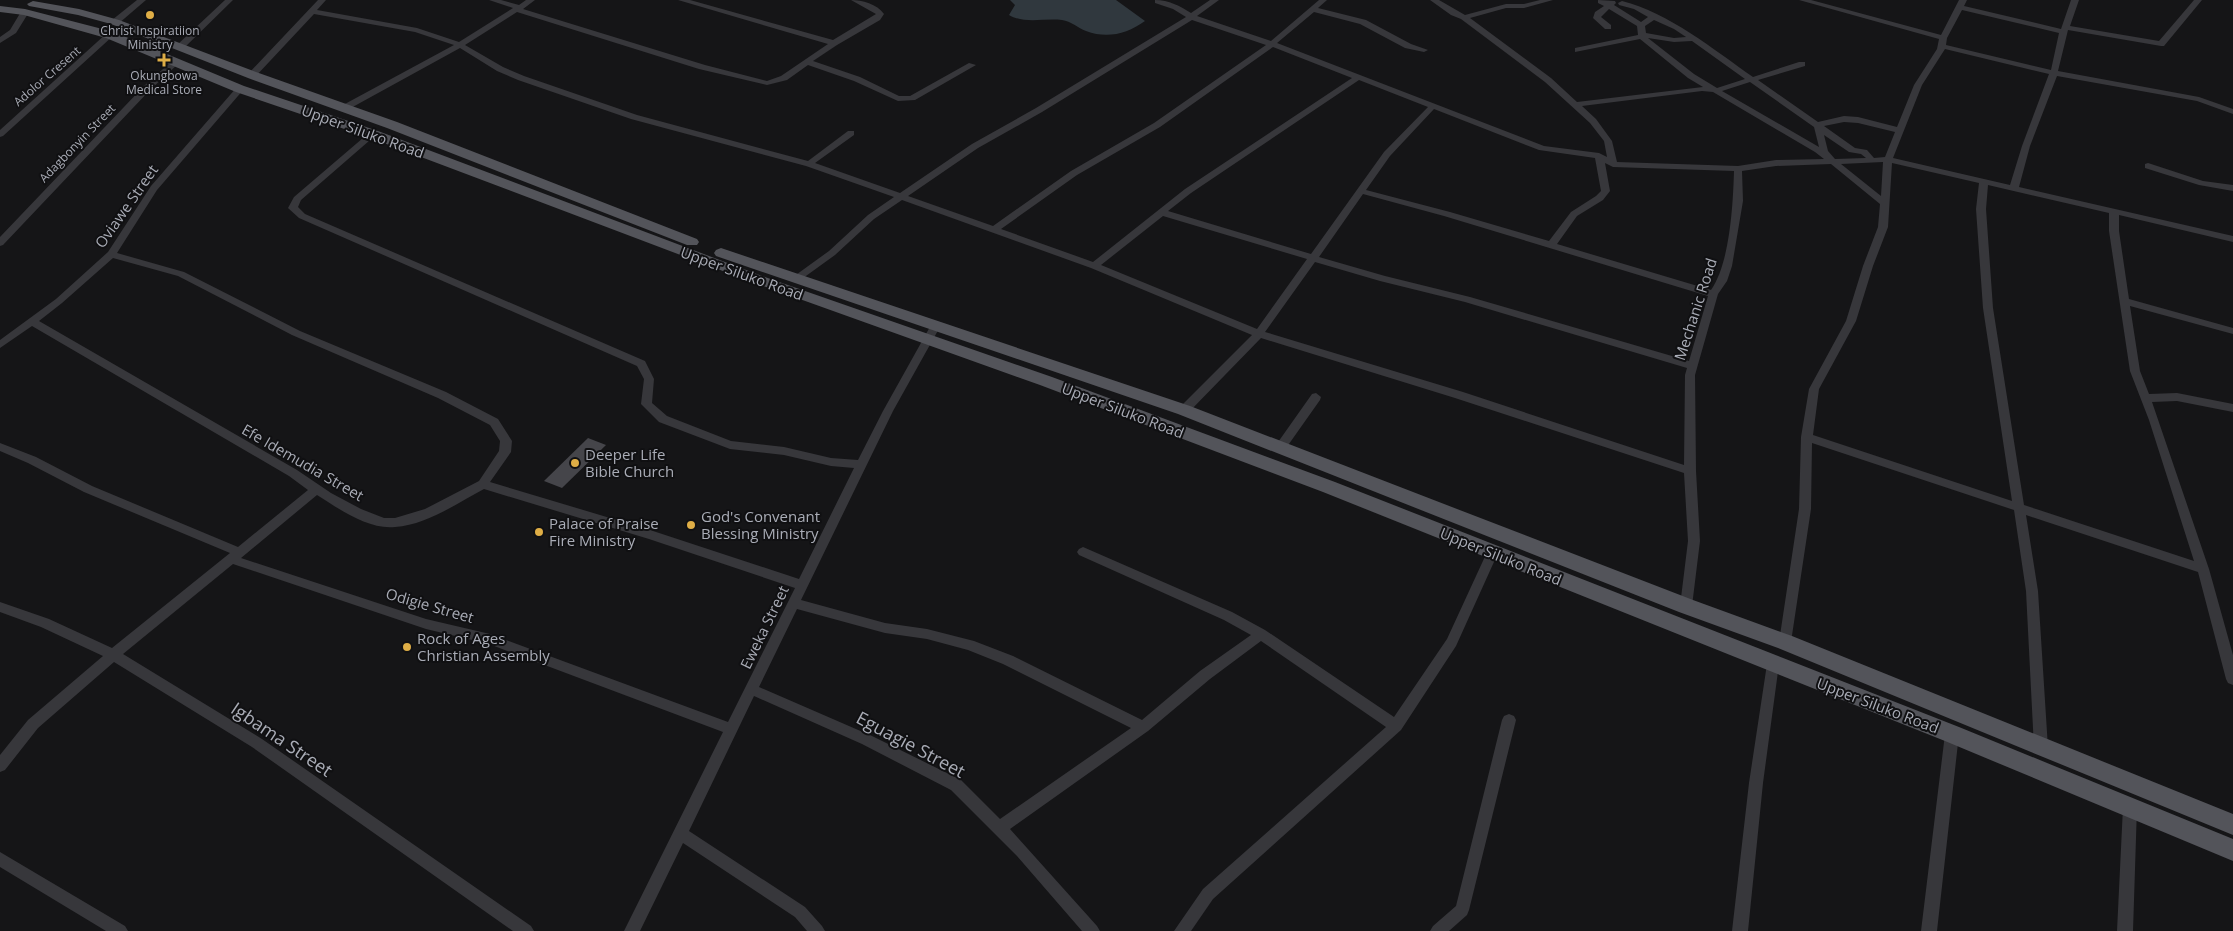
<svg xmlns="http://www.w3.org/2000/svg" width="2233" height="931" font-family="'Open Sans',sans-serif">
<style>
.water{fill:#30383e}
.building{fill:#45454a}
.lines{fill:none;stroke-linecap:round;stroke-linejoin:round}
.street{fill:#37373b;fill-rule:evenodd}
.primary{fill:#53545a;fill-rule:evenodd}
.poi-dot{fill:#dfae46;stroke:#101012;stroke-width:2}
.labels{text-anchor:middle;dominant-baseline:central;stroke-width:4;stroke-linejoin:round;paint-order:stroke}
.far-poi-label{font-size:12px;fill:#a9acb6;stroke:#101012}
.far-street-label{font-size:12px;fill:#a9acb6;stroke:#101012}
.street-label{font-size:15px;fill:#a9acb6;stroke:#101012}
.poi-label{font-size:15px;fill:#a9acb6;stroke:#101012;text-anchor:start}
.near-street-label{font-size:18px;fill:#a9acb6;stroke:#101012}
</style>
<rect width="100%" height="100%" fill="#151517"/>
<path class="water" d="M 1010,0 L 1116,0 L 1145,21 C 1127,34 1107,39 1086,31 C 1078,28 1071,21 1062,20 C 1044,18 1024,24 1009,15 L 1015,5 Z"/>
<path class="building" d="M 588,438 L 606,445 L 562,488 L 544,481 Z"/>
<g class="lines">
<path class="street" d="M 137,0 L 146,0 L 118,24 L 112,24 L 112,20 Z
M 225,0 L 233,0 L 183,49 L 177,49 L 177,45 Z
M 318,0 L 326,0 L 317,10 L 417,28 L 459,42 L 513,8 L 489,0 L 501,0 L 519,5 L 526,0 L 535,0 L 523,9 L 705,65 L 767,81 L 781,76 L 828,44 L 678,0 L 690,0 L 833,40 L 876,14 L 851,0 C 862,0 877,4 884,14 L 880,20 L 837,45 L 813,61 L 860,77 L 899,96 L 910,96 L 969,63 L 976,65 L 915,100 L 898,101 L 854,81 L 808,65 L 787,80 L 767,85 L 699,69 L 517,12 L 465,45 L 503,67 L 524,76 L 637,115 L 808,161 L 848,131 L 854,131 L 854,135 L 815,163 L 900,193 L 972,144 L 1036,108 L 1186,17 L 1173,9 L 1155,3 L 1155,0 C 1169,0 1180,6 1191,13 L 1210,0 L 1219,0 L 1197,16 L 1271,41 L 1319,0 L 1327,0 L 1318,8 L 1366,20 L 1411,44 L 1428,50 L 1424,52 L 1405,48 L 1360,24 L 1314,12 L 1277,43 L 1544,146 L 1599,153 L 1607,157 L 1604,141 L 1590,123 L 1545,82 L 1461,19 L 1451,15 L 1430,0 L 1439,0 L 1465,15 L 1506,4 L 1524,4 L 1540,0 L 1553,0 L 1524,8 L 1506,8 L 1470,18 L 1551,78 L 1577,102 L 1703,87 L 1688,78 L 1640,39 L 1575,52 L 1575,48 L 1638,35 L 1637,26 L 1609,9 L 1601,17 L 1611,25 L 1611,29 L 1605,29 L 1593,18 L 1595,12 L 1604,6 L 1598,3 L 1598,0 L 1615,1 L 1616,3 L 1614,5 L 1641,22 L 1648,17 L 1634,9 L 1619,5 L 1618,3 L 1622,1 C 1669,13 1713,49 1753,77 L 1799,62 L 1805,62 L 1805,66 L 1758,80 L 1818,122 L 1844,116 L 1858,117 L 1897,127 L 1914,85 L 1937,49 L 1939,39 L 1799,0 L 1811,0 L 1941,35 L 1959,0 L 1967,0 L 1964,6 L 2061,29 L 2071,0 L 2079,0 L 2070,26 L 2159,41 L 2194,0 L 2202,0 L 2164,46 L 2161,46 L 2068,30 L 2058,71 L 2199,97 L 2233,109 L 2233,114 L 2197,101 L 2057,76 L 2030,146 L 2019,187 L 2233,236 L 2233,242 L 2119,215 L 2119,231 L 2129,299 L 2233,328 L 2233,334 L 2130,306 L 2140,371 L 2149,394 L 2177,393 L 2233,404 L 2233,412 L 2177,401 L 2152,402 L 2209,569 L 2233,655 L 2233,685 L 2228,683 L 2226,679 L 2198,572 L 2026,515 L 2038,591 L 2048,748 L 2046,752 L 2041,754 L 2036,752 L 2034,748 L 2026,591 L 2014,510 L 1812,443 L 1811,509 L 1791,642 L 1789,646 L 1785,647 L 1781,646 L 1779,642 L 1799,509 L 1801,437 L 1809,389 L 1846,321 L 1863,266 L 1878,227 L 1880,204 L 1831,164 L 1776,166 L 1742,171 L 1743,201 L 1732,266 L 1727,281 L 1718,294 L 1695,375 L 1696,471 L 1700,541 L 1692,606 L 1690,610 L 1686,611 L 1682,610 L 1680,606 L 1688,541 L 1684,473 L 1455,398 L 1261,338 L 1188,413 L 1180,413 L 1179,410 L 1180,407 L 1252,335 L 1091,268 L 902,200 L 874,219 L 835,255 L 799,281 L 793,281 L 791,279 L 793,277 L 829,251 L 868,215 L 894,197 L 806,166 L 631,119 L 518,80 L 497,71 L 460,48 L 349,109 L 343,109 L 343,105 L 454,45 L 415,32 L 314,14 L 255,77 L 249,77 L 249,73 ZM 1962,10 L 2059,33 L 2051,70 L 1946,45 L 1947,38 ZM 1192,20 L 1266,45 L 1154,123 L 1071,171 L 993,226 L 908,196 L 978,148 L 1042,112 ZM 1654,20 L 1674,29 L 1686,37 L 1674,38 L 1646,33 L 1645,26 ZM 1648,38 L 1674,42 L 1692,41 L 1745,79 L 1717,88 L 1694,74 ZM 1273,47 L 1352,78 L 1185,189 L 1093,262 L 1001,229 L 1077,175 L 1160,127 ZM 1945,49 L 2049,74 L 2022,146 L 2010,185 L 1893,158 L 1922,85 ZM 1359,80 L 1428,107 L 1384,152 L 1311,254 L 1168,211 L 1191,193 ZM 1750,82 L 1814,127 L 1819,147 L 1722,91 ZM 1702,91 L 1713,92 L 1815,152 L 1824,159 L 1776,160 L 1738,166 L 1617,162 L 1612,141 L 1596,119 L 1582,106 ZM 1434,109 L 1539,150 L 1595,158 L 1601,191 L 1596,196 L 1571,212 L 1549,241 L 1450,212 L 1366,190 L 1390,156 ZM 1844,122 L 1858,123 L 1895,132 L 1885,157 L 1874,158 L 1867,150 L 1855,148 L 1824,126 ZM 1824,135 L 1849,152 L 1861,154 L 1866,158 L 1835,159 L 1828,151 ZM 1883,162 L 1881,196 L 1841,164 ZM 1605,163 L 1613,167 L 1734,171 C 1733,204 1730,263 1711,290 L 1557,244 L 1577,216 L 1603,200 L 1610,191 ZM 1892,163 L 1979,183 L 1976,209 L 1983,308 L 2012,501 L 1813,435 L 1819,389 L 1856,321 L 1873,266 L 1888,227 ZM 1988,185 L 2109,213 L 2109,231 L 2130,371 L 2149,420 L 2194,561 L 2024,505 L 1993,308 L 1986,209 ZM 1363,194 L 1444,216 L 1708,296 L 1689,361 L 1470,297 L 1385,276 L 1319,257 ZM 1163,216 L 1307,259 L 1257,329 L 1101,265 ZM 1315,262 L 1380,281 L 1465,302 L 1687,368 L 1685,375 L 1684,465 L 1463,392 L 1265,332 Z
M 22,10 L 29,12 L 16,33 L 0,43 L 0,37 L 10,30 Z
M 107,33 L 114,35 L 3,136 L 0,137 L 0,130 Z
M 172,61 L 179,63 L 150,90 L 3,245 L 0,246 L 0,237 L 144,86 Z
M 237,87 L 244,89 L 157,190 L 117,253 L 184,272 L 300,331 L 446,392 L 498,419 L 512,441 L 511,452 L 490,482 L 650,530 L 799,579 L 854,468 L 831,466 L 784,455 L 730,449 L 659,422 L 641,404 L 644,379 L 637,366 L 299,218 L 288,208 L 294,197 L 370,132 L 373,131 L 377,134 L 301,200 L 298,207 L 305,214 L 645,361 L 654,379 L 652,403 L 667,416 L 731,441 L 784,447 L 831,458 L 858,460 L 883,411 L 931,325 L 936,322 L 940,323 L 941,325 L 893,411 L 801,600 L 885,623 L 927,629 L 974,641 L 1013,656 L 1142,720 L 1200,671 L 1251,635 L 1224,620 L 1079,555 L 1077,552 L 1079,549 L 1083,547 L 1232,612 L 1265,630 L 1394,717 L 1447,639 L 1488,550 L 1496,550 L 1498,553 L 1456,646 L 1401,730 L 1213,899 L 1191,931 L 1174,931 L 1203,889 L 1386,727 L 1261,641 L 1210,679 L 1148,731 L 1010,829 L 1097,926 L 1100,931 L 1082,931 L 1017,856 L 951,790 L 862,744 L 754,696 L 689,831 L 805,907 L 822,926 L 825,931 L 807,931 L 795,917 L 683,843 L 640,931 L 624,931 L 723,732 L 489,644 L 426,629 L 233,564 L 123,654 L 262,739 L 531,926 L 534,931 L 513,931 L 252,747 L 114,662 L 38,728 L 5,770 L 0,772 L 0,755 L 28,720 L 103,656 L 41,627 L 0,612 L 0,602 L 49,619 L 112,648 L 230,553 L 84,492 L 28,463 L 0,451 L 0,443 L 36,457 L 92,486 L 238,547 L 308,490 L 289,476 L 32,326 L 0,348 L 0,340 L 56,299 L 108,252 L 151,186 ZM 113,258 L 178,276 L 292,335 L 438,398 L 490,425 L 500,441 L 499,451 L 479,481 L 425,509 L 395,518 L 384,518 L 361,509 L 331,493 L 297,470 L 39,321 L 62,303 ZM 484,489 L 649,539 L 795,588 L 728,722 L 490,634 L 426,619 L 241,558 L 317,495 C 339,509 369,530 395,527 C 427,525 457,503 484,489 ZM 797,609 L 885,633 L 927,639 L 968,650 L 1003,664 L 1131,728 L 1000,819 L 961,780 L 872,736 L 759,687 Z
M 2148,163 L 2203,181 L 2233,185 L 2233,191 L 2199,185 L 2145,168 L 2145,164 Z
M 1316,393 L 1321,397 L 1320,400 L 1284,451 L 1276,451 L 1274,448 L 1276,445 L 1312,394 Z
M 1773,659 L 1778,660 L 1779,664 L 1763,783 L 1748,931 L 1732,931 L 1749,783 L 1767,664 L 1768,660 Z
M 1509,714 L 1514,716 L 1516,720 L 1469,910 L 1467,915 L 1449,931 L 1430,931 L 1433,926 L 1456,906 L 1502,720 L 1504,716 Z
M 1952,728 L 1957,730 L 1959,734 L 1937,931 L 1921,931 L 1945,734 L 1947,730 Z
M 2130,800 L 2135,802 L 2137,807 L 2133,931 L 2117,931 L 2123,807 L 2125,802 Z
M 0,852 L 125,926 L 128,931 L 106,931 L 0,867 Z"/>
<path class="primary" d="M 33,1 L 79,9 L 119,20 L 256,72 L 397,122 L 697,239 L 699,242 L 697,245 L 687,245 L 387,128 L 248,78 L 111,24 L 78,15 L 29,6 L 27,4 Z
M 0,6 L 25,9 L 114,32 L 244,86 L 378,131 L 762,276 L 1052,377 L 1335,482 L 1959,727 L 2233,839 L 2233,861 L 1945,741 L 1323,492 L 1040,385 L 752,282 L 368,137 L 236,92 L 106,38 L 24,15 L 0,12 Z
M 721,248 L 1190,406 L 1693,600 L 1792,636 L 2233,814 L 2233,835 L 1778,648 L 1679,612 L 1178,414 L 716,256 L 714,253 L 716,250 Z"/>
</g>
<g class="poi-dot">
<circle cx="150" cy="15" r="5"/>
<path d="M161.5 52.5h5v5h5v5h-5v5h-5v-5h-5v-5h5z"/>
<circle cx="575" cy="463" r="5"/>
<circle cx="691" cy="525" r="5"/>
<circle cx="539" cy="532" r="5"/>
<circle cx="407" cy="647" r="5"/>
</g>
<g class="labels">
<g class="far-poi-label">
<text x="150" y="30">Christ Inspiratiion<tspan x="150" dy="14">Ministry</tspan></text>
<text x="164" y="75">Okungbowa<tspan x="164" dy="14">Medical Store</tspan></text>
</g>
<g class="far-street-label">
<text transform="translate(47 76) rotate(-41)">Adolor Cresent</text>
<text transform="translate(77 143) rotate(-46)">Adagbonyin Street</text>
</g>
<g class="street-label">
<text transform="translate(363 131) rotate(20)">Upper Siluko Road</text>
<text transform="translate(126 206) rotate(-55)">Oviawe Street</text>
<text transform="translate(742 273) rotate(20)">Upper Siluko Road</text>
<text transform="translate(1695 309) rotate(-72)">Mechanic Road</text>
<text transform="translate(1123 410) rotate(21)">Upper Siluko Road</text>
<text transform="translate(303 462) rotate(30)">Efe Idemudia Street</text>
<text transform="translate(1501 556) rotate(22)">Upper Siluko Road</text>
<text transform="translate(430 605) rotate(16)">Odigie Street</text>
<text transform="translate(764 627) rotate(-64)">Eweka Street</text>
<text transform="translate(1878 705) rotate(21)">Upper Siluko Road</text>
</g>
<g class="poi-label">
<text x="585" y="454">Deeper Life<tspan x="585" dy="17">Bible Church</tspan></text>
<text x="701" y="516">God's Convenant<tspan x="701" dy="17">Blessing Ministry</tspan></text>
<text x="549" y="523">Palace of Praise<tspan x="549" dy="17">Fire Ministry</tspan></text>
<text x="417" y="638">Rock of Ages<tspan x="417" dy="17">Christian Assembly</tspan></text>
</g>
<g class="near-street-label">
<text transform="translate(282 739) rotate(34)">Igbama Street</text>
<text transform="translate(911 744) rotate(28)">Eguagie Street</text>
</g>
</g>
</svg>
